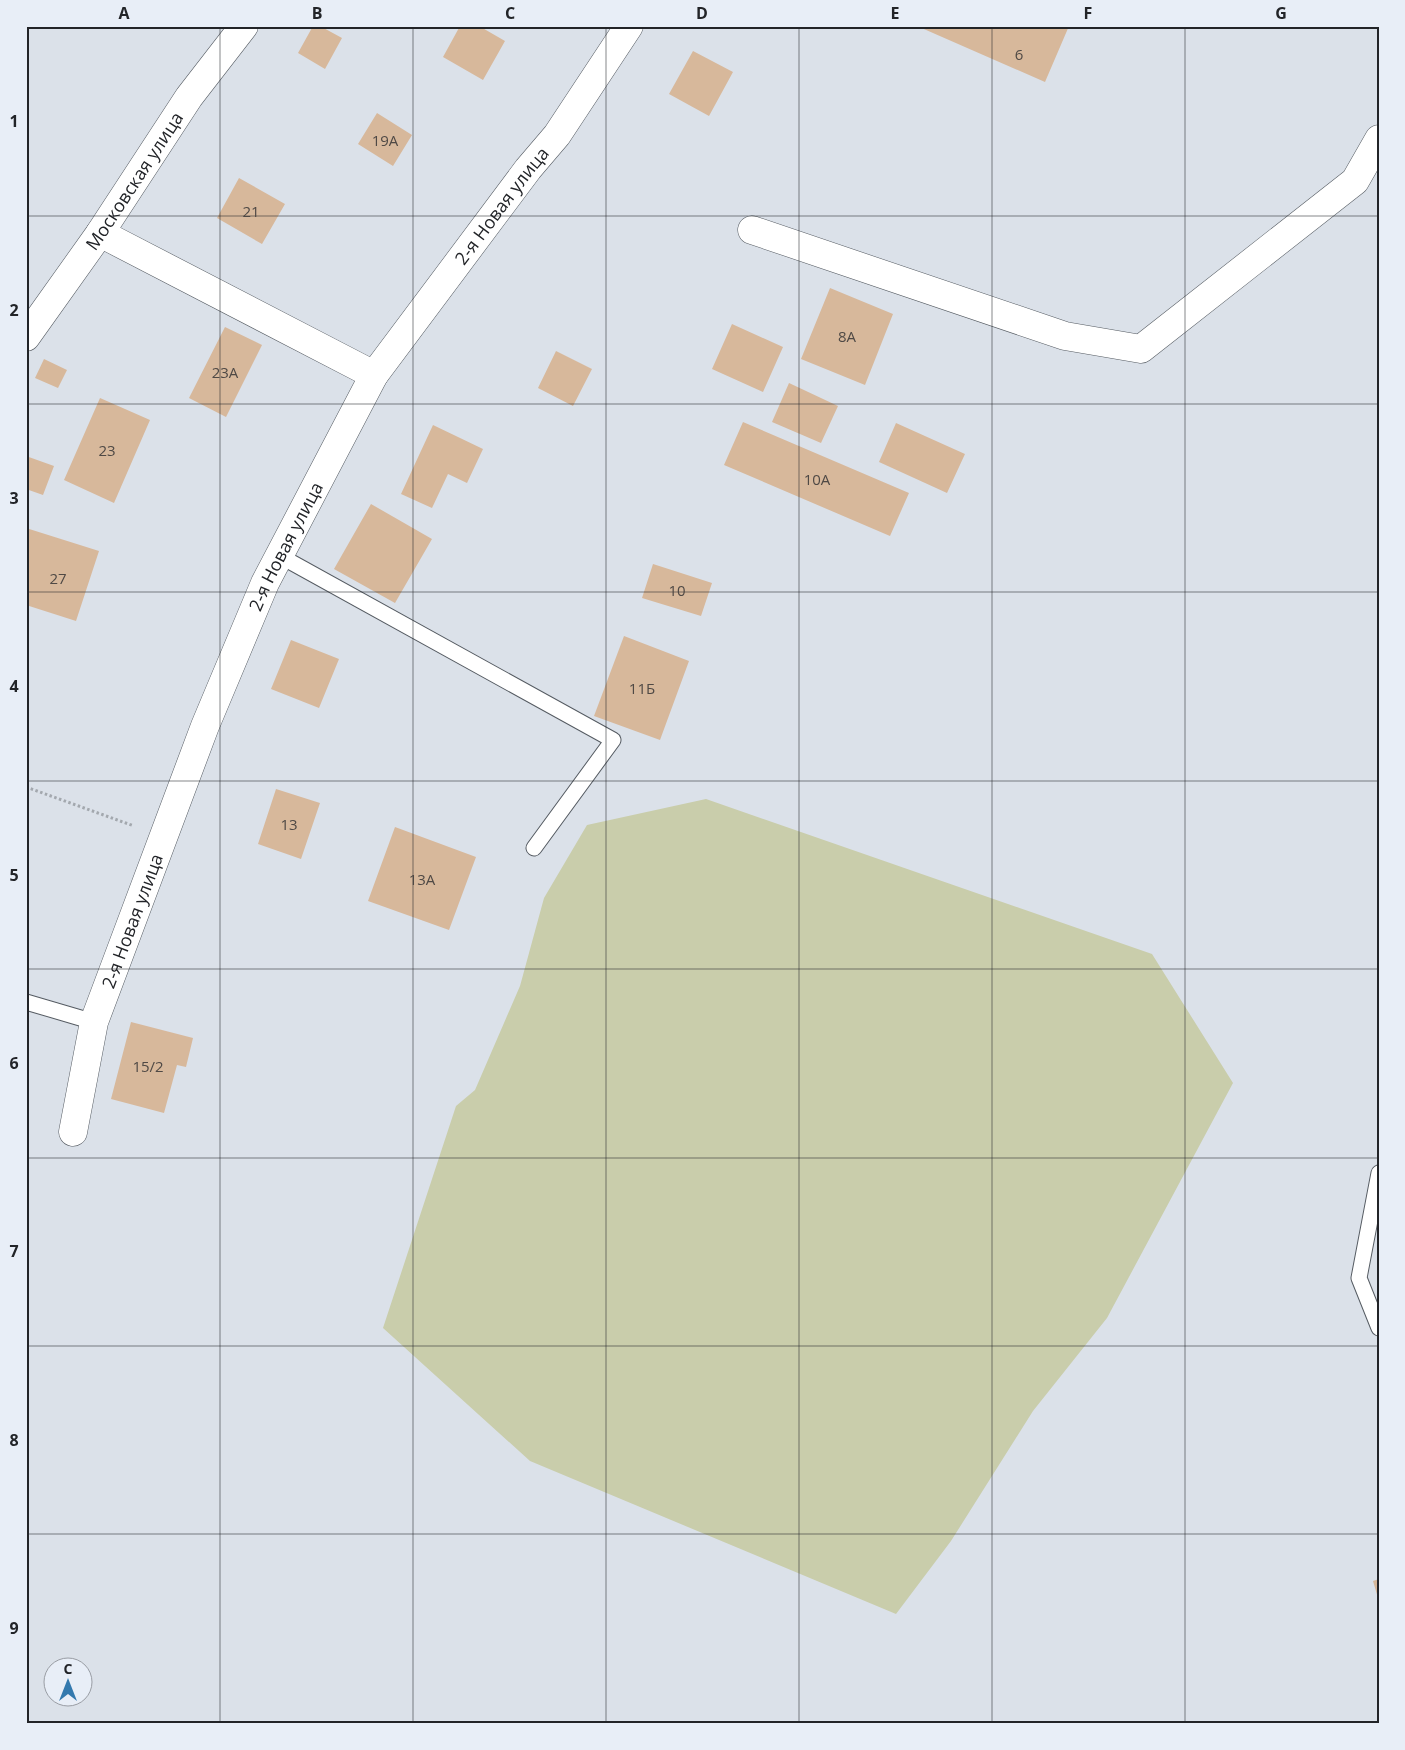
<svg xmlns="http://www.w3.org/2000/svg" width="1405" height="1750" font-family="'Open Sans',sans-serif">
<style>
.green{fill:#c9cdab}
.building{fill:#d7b89b}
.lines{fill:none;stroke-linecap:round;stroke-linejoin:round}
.service-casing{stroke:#555b62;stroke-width:17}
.minor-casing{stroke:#555b62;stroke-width:29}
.path{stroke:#a3a8ae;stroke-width:3;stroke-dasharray:2.5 2.5;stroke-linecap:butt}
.service{stroke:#fff;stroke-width:15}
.minor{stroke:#fff;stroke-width:28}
.grid{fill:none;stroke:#222428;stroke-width:1;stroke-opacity:0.55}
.labels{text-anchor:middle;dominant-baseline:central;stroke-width:4;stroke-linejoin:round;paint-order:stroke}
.number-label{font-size:15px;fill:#4f4945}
.street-label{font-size:18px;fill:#222428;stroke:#e8eef7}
.neatline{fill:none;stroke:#222428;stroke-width:2}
.grid-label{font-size:16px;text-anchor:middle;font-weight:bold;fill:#222428}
</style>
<rect width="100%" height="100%" fill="#dbe1e9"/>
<path class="green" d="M 706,799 L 1152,954 L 1233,1083 L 1107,1318 L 1033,1411 L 951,1541 L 896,1614 L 530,1461 L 383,1328 L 456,1106 L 475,1090 L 520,986 L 544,898 L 587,825 Z"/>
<path class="building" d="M 313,26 L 320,26 L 342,38 L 325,69 L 298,53 Z
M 460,26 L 479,26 L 505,41 L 483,80 L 443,57 Z
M 917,26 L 1069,26 L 1045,82 Z
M 693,51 L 733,72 L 709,116 L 669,94 Z
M 377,113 L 412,135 L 393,166 L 358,144 Z
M 239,178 L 285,204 L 262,244 L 217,218 Z
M 830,288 L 893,314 L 865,385 L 801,359 Z
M 732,324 L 783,347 L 763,392 L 712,369 Z
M 225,327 L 262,345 L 226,417 L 189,398 Z
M 556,351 L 592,369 L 573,406 L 538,388 Z
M 44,359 L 67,370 L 58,388 L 35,378 Z
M 789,383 L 838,406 L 821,443 L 772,422 Z
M 100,398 L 150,420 L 114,503 L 64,480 Z
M 743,422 L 909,493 L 890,536 L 724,465 Z
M 896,423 L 965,454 L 947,493 L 879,462 Z
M 433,425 L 483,449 L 467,483 L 448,474 L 432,508 L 401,494 Z
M 26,456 L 54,466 L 43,495 L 26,489 Z
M 371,504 L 432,539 L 395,603 L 334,569 Z
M 26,528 L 99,551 L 76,621 L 26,605 Z
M 653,564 L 712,583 L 701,616 L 642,598 Z
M 624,636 L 689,661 L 660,740 L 594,716 Z
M 291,640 L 339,659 L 319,708 L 271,689 Z
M 276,789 L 320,803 L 301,859 L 258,844 Z
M 395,827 L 476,857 L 449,930 L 368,901 Z
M 131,1022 L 193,1038 L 186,1067 L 177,1065 L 164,1113 L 111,1099 Z
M 1379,1579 L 1379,1598 L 1378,1598 L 1373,1581 Z"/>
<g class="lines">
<defs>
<path id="service" d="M 280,556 L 613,740 L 534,848
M 26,1002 L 94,1022
M 1379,1173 L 1359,1278 L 1379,1328"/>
<g id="minor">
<path d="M 752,230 L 1065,336 L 1141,349 L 1355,181 L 1379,139"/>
<path d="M 100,233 L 374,375"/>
<path id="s1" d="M 26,337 L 100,233 L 189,97 L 244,26"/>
<path id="s2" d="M 73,1132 L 94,1022 L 205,726 L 265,583 L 374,375 L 528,169 L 557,135 L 629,26"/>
</g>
</defs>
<use href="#service" class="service-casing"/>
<use href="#minor" class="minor-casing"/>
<path class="path" d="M 26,787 L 134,826"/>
<use href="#service" class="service"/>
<use href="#minor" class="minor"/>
</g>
<path class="grid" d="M 220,26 L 220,1724M 413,26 L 413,1724M 606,26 L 606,1724M 799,26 L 799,1724M 992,26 L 992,1724M 1185,26 L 1185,1724M 26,216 L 1379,216M 26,404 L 1379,404M 26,592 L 1379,592M 26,781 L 1379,781M 26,969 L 1379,969M 26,1158 L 1379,1158M 26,1346 L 1379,1346M 26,1534 L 1379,1534"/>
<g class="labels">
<g class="number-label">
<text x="1019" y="54">6</text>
<text x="385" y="140">19А</text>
<text x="251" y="211">21</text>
<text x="847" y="336">8А</text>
<text x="225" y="372">23А</text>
<text x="107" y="450">23</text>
<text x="817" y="479">10А</text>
<text x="58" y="578">27</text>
<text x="677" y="590">10</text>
<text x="642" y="688">11Б</text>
<text x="289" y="824">13</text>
<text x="422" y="879">13А</text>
<text x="148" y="1066">15/2</text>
</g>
<g class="street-label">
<text stroke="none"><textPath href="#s1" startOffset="190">Московская улица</textPath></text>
<text stroke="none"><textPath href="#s2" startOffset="1030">2-я Новая улица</textPath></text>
<text stroke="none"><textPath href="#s2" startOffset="625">2-я Новая улица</textPath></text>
<text stroke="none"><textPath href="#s2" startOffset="220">2-я Новая улица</textPath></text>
</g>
</g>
<rect width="1405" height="1750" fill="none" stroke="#e8eef7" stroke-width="55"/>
<g transform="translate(68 1682)"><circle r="24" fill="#e8eef7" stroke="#999da4"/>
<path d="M0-4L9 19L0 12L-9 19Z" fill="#3379ae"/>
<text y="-8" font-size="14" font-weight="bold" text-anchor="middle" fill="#222428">С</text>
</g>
<rect x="28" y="28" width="1350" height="1694" class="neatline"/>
<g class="grid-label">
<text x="124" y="19">A</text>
<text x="317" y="19">B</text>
<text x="510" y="19">C</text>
<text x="702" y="19">D</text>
<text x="895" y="19">E</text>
<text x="1088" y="19">F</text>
<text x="1281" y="19">G</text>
<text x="14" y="127">1</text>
<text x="14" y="316">2</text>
<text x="14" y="504">3</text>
<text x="14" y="692">4</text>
<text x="14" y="881">5</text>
<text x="14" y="1069">6</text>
<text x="14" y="1257">7</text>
<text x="14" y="1446">8</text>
<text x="14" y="1634">9</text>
</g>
</svg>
